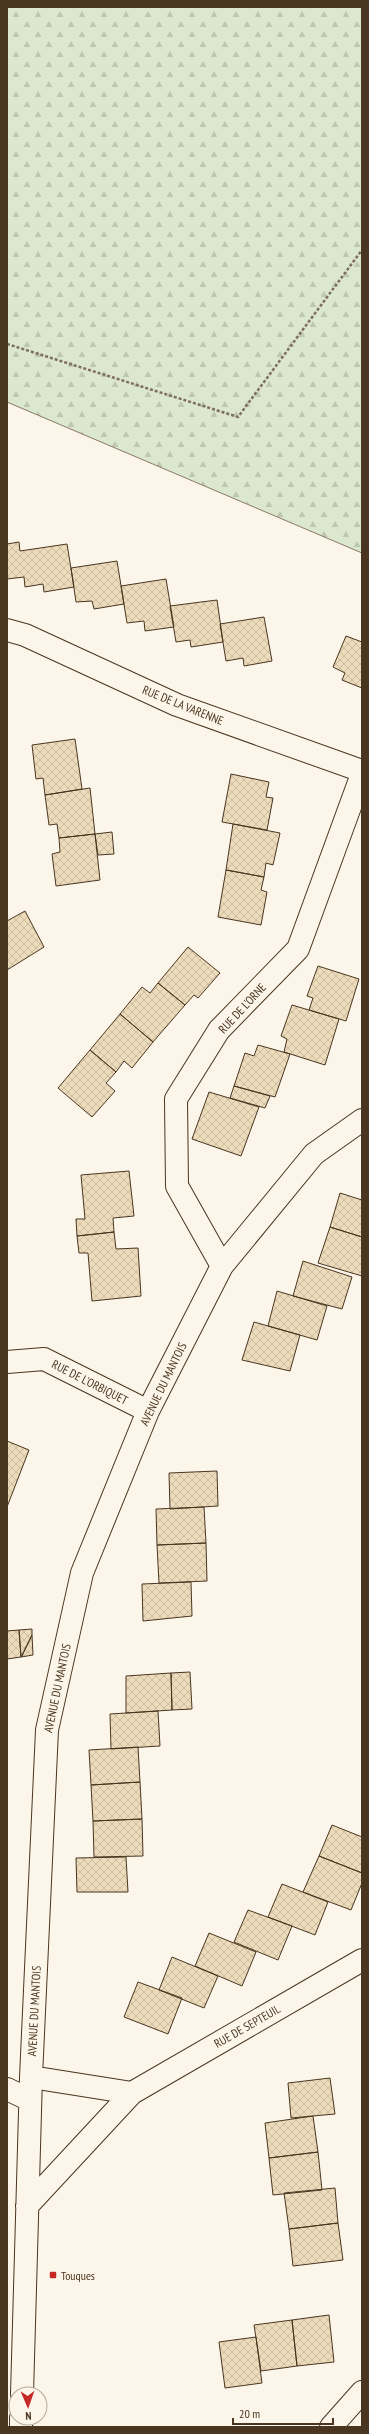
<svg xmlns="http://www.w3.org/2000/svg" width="369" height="2434" font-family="'PT Sans Narrow',sans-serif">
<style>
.forest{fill:url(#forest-firs);stroke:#887966}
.building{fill:url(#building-cross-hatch);stroke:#4a3520}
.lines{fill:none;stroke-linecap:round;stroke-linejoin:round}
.minor-casing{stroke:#4a3520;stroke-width:24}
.path{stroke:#7f6f5c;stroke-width:2.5;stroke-dasharray:3 2;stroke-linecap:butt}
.minor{stroke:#fbf6e9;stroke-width:22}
.poi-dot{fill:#c62828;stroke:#fbf6e9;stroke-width:1.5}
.labels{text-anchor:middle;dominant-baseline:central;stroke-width:3;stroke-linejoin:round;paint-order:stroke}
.street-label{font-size:12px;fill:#4a3520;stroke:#fbf6e9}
.poi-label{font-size:12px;fill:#4a3520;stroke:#fbf6e9;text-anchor:start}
</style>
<defs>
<pattern id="forest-firs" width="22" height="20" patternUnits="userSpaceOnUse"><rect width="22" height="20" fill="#dce7d0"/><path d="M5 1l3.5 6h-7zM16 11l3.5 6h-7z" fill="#bec7b2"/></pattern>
<pattern id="building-cross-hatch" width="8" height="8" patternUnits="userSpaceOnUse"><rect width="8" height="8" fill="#ecdcbc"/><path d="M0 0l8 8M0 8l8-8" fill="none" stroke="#ccbda1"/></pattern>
</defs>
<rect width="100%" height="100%" fill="#fbf6e9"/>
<path class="forest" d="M 7,7 L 362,7 L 362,553 L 7,402 Z"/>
<path class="building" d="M 19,542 L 20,551 L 67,544 L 74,587 L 44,592 L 43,584 L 25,587 L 24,577 L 7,579 L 7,544 Z
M 117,561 L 124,604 L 94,609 L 92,601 L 76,602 L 71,568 Z
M 166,579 L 174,627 L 145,631 L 144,621 L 127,623 L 121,586 Z
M 217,600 L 223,642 L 191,647 L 190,640 L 176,642 L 170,606 Z
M 264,617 L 272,661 L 244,666 L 243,658 L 226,661 L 220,624 Z
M 346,636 L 362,642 L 362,688 L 342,680 L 345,673 L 333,667 Z
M 75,739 L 82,789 L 45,795 L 43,778 L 36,779 L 32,745 Z
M 231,774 L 269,782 L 266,797 L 273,798 L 267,830 L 222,822 Z
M 90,788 L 95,834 L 59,838 L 57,824 L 49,825 L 45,795 Z
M 233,824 L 280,833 L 273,865 L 266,863 L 264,877 L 226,870 Z
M 112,832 L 114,854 L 98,855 L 95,834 Z
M 95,834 L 100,880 L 56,886 L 52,854 L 60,852 L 59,838 Z
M 226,870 L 264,877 L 261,890 L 267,892 L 261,925 L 218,917 Z
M 25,911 L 44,947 L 7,970 L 7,921 Z
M 188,947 L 220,973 L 198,998 L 194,995 L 185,1005 L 158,983 Z
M 318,966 L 359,979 L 346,1021 L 309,1010 L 313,998 L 307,996 Z
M 158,983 L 185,1005 L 153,1042 L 120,1014 L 142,987 L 150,993 Z
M 292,1005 L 339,1019 L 325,1065 L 284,1052 L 287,1039 L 281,1036 Z
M 120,1014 L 153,1042 L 132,1068 L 124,1061 L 116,1072 L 90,1050 Z
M 258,1045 L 290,1054 L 275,1097 L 234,1086 L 245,1053 L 254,1056 Z
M 90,1050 L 116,1072 L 106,1083 L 115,1091 L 92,1117 L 58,1088 Z
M 234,1086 L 270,1096 L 265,1108 L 230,1098 Z
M 209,1092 L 259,1107 L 241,1156 L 192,1139 Z
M 129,1171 L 134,1216 L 113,1218 L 114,1232 L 77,1236 L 76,1219 L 85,1219 L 81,1175 Z
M 340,1193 L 362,1200 L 362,1237 L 330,1227 Z
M 330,1227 L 362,1237 L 362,1276 L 318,1263 Z
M 114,1232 L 116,1249 L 138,1248 L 141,1296 L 92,1301 L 88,1253 L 79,1253 L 77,1236 Z
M 303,1261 L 352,1277 L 342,1309 L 293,1296 Z
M 277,1291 L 327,1306 L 317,1340 L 268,1326 Z
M 254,1322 L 300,1335 L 290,1371 L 242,1360 Z
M 7,1441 L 29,1450 L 7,1507 Z
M 217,1471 L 218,1506 L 170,1509 L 169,1473 Z
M 204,1507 L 206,1543 L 157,1545 L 156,1509 Z
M 206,1543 L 207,1581 L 159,1583 L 157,1545 Z
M 191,1582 L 192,1616 L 143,1621 L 142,1584 Z
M 32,1629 L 32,1635 L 21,1657 L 19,1630 Z
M 19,1630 L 21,1657 L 7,1659 L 7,1631 Z
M 32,1635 L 33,1655 L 21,1657 L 22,1656 Z
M 190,1672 L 192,1709 L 172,1710 L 171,1673 Z
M 171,1673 L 172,1710 L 126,1713 L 126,1676 Z
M 158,1711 L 160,1746 L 111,1749 L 110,1714 Z
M 138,1747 L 140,1782 L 91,1785 L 89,1750 Z
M 140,1782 L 142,1819 L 93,1821 L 91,1785 Z
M 142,1819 L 143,1856 L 94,1857 L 93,1821 Z
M 332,1825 L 362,1837 L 362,1873 L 319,1856 Z
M 319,1856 L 362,1873 L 362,1883 L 351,1910 L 303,1892 Z
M 126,1857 L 128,1892 L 77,1892 L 76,1858 Z
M 282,1884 L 328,1902 L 315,1935 L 268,1917 Z
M 248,1910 L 292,1926 L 278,1960 L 234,1942 Z
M 209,1933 L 256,1952 L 242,1986 L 195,1966 Z
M 172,1957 L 218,1976 L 204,2008 L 159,1990 Z
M 138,1982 L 182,1998 L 168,2034 L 124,2017 Z
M 330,2078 L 335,2114 L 291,2118 L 288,2083 Z
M 313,2116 L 318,2152 L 269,2158 L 265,2123 Z
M 318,2152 L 322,2190 L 273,2195 L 269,2158 Z
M 335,2188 L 338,2223 L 289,2229 L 284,2193 Z
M 338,2223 L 343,2260 L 293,2266 L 289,2229 Z
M 329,2315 L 334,2362 L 297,2366 L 292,2320 Z
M 292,2320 L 297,2366 L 261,2371 L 254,2325 Z
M 256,2337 L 262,2383 L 225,2388 L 219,2342 Z"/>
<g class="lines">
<defs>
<path id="minor" d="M 7,630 L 25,635 L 177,705 L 362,771
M 222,1266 L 177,1186 L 176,1099 L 219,1030 L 298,949 L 362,774
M 7,1362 L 44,1359 L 148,1411
M 31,2077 L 132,2093
M 7,2089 L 30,2100
M 27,2206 L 132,2093 L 362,1960
M 22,2394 L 31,2077 L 47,1730 L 82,1573 L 148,1411 L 222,1266 L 314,1154 L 362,1120
M 21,2427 L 21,2418
M 331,2427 L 362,2392"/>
</defs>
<use href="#minor" class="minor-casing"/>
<path class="path" d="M 7,344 L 238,417 L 362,250"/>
<use href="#minor" class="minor"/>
</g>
<rect class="poi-dot" x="49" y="2271" width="8" height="8" rx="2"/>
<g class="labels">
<g class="street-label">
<text transform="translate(183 705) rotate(22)">RUE DE LA VARENNE</text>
<text transform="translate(242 1008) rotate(-47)">RUE DE L'ORNE</text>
<text transform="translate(90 1382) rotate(27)">RUE DE L'ORBIQUET</text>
<text transform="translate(163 1384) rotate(-64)">AVENUE DU MANTOIS</text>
<text transform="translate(57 1688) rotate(-78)">AVENUE DU MANTOIS</text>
<text transform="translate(34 2011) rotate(-87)">AVENUE DU MANTOIS</text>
<text transform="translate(247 2026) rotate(-30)">RUE DE SEPTEUIL</text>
</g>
<g class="poi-label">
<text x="61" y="2275">Touques</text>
</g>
</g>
<rect width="369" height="2434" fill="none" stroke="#4a3520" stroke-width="16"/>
<g transform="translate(28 2406) rotate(178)"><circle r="19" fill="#fbf6e9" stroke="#b4a999"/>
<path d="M0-3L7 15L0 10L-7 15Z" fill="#c62828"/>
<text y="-6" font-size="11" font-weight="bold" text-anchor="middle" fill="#4a3520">N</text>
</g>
<path d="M233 2418v6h100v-6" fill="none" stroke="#4a3520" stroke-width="2"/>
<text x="239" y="2418" font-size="12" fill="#4a3520" stroke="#fbf6e9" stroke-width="3" paint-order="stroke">20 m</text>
</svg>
